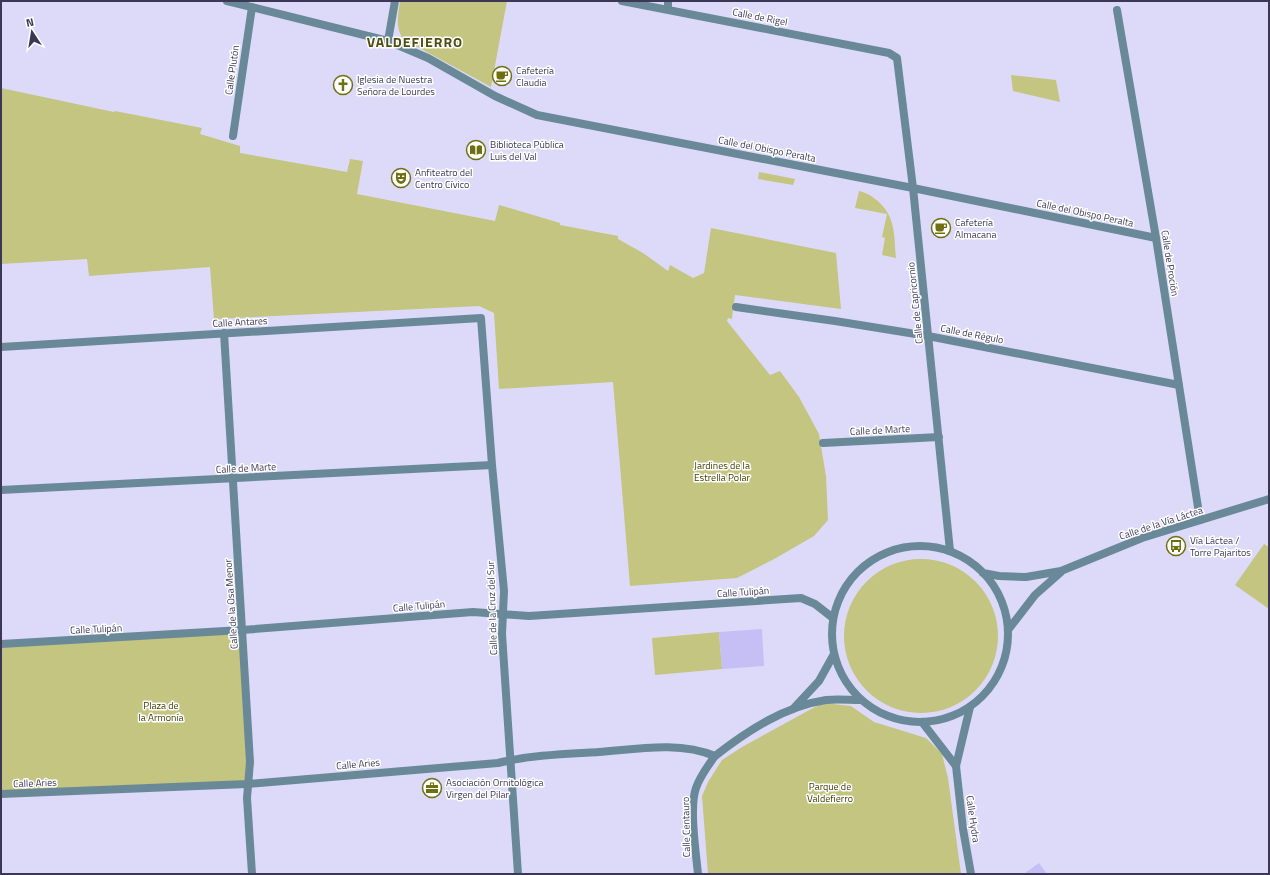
<svg xmlns="http://www.w3.org/2000/svg" width="1270" height="875" font-family="'Titillium Web',sans-serif">
<style>
.green{fill:#c3c580}
.water{fill:#c5bff5}
.lines{fill:none;stroke-linecap:round;stroke-linejoin:round}
.minor{stroke:#698998;stroke-width:8}
.tertiary{stroke:#698998;stroke-width:8}
.labels{text-anchor:middle;dominant-baseline:central;stroke-width:3;stroke-linejoin:round;paint-order:stroke}
.street-label{font-size:10px;fill:#3b3755;stroke:#fff}
.poi-label{font-size:10px;fill:#3b3755;stroke:#fff;text-anchor:start}
.park-label{font-size:10px;fill:#3c3c00;stroke:#fff}
.district-label{font-size:14px;font-weight:bold;letter-spacing:1px;fill:#4e4e11;stroke:#fff}
</style>
<rect width="100%" height="100%" fill="#dddaf9"/>
<path class="green" d="M 400,1 L 507,1 L 491,87 L 403,39 C 395,27 398,15 400,1 Z
M 1011,75 L 1056,80 L 1060,102 L 1013,91 Z
M 1,88 L 114,112 L 115,111 L 202,128 L 200,134 L 240,146 L 240,153 L 347,172 L 350,159 L 363,161 L 357,194 L 495,221 L 499,205 L 506,207 L 560,223 L 560,225 L 618,236 L 618,239 L 643,253 L 668,271 L 670,265 L 693,278 L 704,273 L 711,228 L 836,253 L 841,309 L 735,295 L 732,319 L 728,318 L 727,321 L 770,375 L 780,371 L 799,397 L 819,434 L 826,476 L 828,520 L 814,536 L 776,558 L 737,578 L 630,586 L 613,382 L 499,389 L 494,313 L 479,306 L 214,319 L 210,267 L 89,276 L 87,259 L 1,264 Z
M 759,172 L 795,179 L 793,185 L 758,179 Z
M 859,191 C 868,193 873,197 880,203 C 896,219 894,237 896,258 L 882,255 L 885,238 L 882,237 L 887,214 L 855,208 Z
M 1264,544 L 1269,547 L 1269,609 L 1235,585 Z
M844 636a77 77 0 1 1 154 0a77 77 0 1 1-154 0Z
M 242,630 L 247,784 L 1,794 L 1,644 Z
M 719,632 L 722,669 L 655,675 L 652,638 Z
M 824,703 L 851,706 L 874,722 L 926,738 L 942,754 L 948,778 L 961,874 L 708,874 L 702,796 L 708,782 L 722,760 L 742,747 L 813,708 Z"/>
<path class="water" d="M 762,629 L 764,666 L 722,669 L 719,632 Z
M 1039,863 L 1047,874 L 1025,874 L 1025,873 Z"/>
<g class="lines">
<path class="minor" d="M 227,1 L 388,41 L 428,58 L 495,96 L 537,115 L 913,188 L 1156,238
M 622,1 L 889,53 L 897,58 L 913,188 L 950,551
M 668,10 L 668,1
M 1117,10 L 1156,238 L 1200,520
M 388,41 L 395,1
M 233,136 L 252,7
M 736,307 L 835,321 L 928,336 L 1179,385
M 224,333 L 250,762 L 247,798 L 252,874
M 1,347 L 481,318 L 492,465 L 504,591 L 502,634 L 518,874
M 823,443 L 939,437
M 1,490 L 492,465
M 970,707 L 956,766 L 963,829 L 971,874
M 922,722 L 956,766
M 698,874 C 696,853 689,807 696,788 C 700,776 707,767 715,756"/>
<path class="tertiary" d="M832 634a88 88 0 1 1 176 0a88 88 0 1 1-176 0Z
M 983,573 L 999,576 L 1026,577 L 1061,571 L 1142,538 L 1269,499
M 1008,630 L 1035,595 L 1061,572
M 1,644 L 242,630 L 473,612 L 529,616 L 801,598 L 815,604 L 833,618
M 793,709 L 819,681 L 834,654
M 1,794 L 247,784 L 498,763 C 531,755 565,754 599,752 C 637,749 679,741 715,756 C 747,731 785,706 826,700 C 837,699 849,700 860,700"/>
</g>
<defs>
<symbol id="cafe-ring" viewBox="-11 -11 22 22"><circle r="9.5" fill="#fff" stroke="#6f6f11" stroke-width="1.5"/><path d="M-5.5-4.5H6V0H3Q3 3.5 0 3.5H-2.5Q-5.5 3.5-5.5 0ZM3-3.2v2h1.7v-2ZM-6 4.5H4V6H-6Z" fill="#6f6f11"/></symbol>
<symbol id="church-ring" viewBox="-11 -11 22 22"><circle r="9.5" fill="#fff" stroke="#6f6f11" stroke-width="1.5"/><path d="M-1.2-6h2.4v3.5h3.3v2.4h-3.3V6h-2.4V-.1h-3.3v-2.4h3.3Z" fill="#6f6f11"/></symbol>
<symbol id="library-ring" viewBox="-11 -11 22 22"><circle r="9.5" fill="#fff" stroke="#6f6f11" stroke-width="1.5"/><path d="M-6-4Q-3-5.5-.7-3.5V5Q-3 3-6 4ZM6-4Q3-5.5 .7-3.5V5Q3 3 6 4Z" fill="#6f6f11"/></symbol>
<symbol id="theatre-ring" viewBox="-11 -11 22 22"><circle r="9.5" fill="#fff" stroke="#6f6f11" stroke-width="1.5"/><path d="M-5-5.5Q0-4 5-5.5V0Q5 5 0 6Q-5 5-5 0ZM-3.3-2.5H-1v1.5H-3.3ZM1-2.5H3.3v1.5H1ZM-2.8 1Q0 5.5 2.8 1Z" fill="#6f6f11"/></symbol>
<symbol id="bus-ring" viewBox="-11 -11 22 22"><circle r="9.5" fill="#fff" stroke="#6f6f11" stroke-width="1.5"/><path d="M-5-6H5V4H4V6H2V4H-2V6H-4V4H-5ZM-3.5-4V0h7V-4ZM-3.5 1.2v1.5H-2V1.2ZM2 1.2v1.5H3.5V1.2Z" fill="#6f6f11"/></symbol>
<symbol id="office-ring" viewBox="-11 -11 22 22"><circle r="9.5" fill="#fff" stroke="#6f6f11" stroke-width="1.5"/><path d="M-6-3h4V-5.5h4V-3h4V5H-6ZM-1-4.5V-3h2v-1.5ZM-6 0V1H6V0Z" fill="#6f6f11"/></symbol>
</defs>
<g fill-rule="evenodd">
<use href="#cafe-ring" x="491" y="65" width="22" height="22"/>
<use href="#church-ring" x="332" y="74" width="22" height="22"/>
<use href="#library-ring" x="465" y="139" width="22" height="22"/>
<use href="#theatre-ring" x="390" y="167" width="22" height="22"/>
<use href="#cafe-ring" x="930" y="217" width="22" height="22"/>
<use href="#bus-ring" x="1165" y="535" width="22" height="22"/>
<use href="#office-ring" x="421" y="777" width="22" height="22"/>
</g>
<g class="labels">
<g class="street-label">
<text transform="translate(760 17) rotate(11)">Calle de Rigel</text>
<text transform="translate(232 70) rotate(-82)">Calle Plutón</text>
<text transform="translate(767 149) rotate(11)">Calle del Obispo Peralta</text>
<text transform="translate(1085 213) rotate(12)">Calle del Obispo Peralta</text>
<text transform="translate(1170 263) rotate(81)">Calle de Proción</text>
<text transform="translate(915 303) rotate(-96)">Calle de Capricornio</text>
<text transform="translate(240 322) rotate(-3)">Calle Antares</text>
<text transform="translate(972 334) rotate(11)">Calle de Régulo</text>
<text transform="translate(880 430) rotate(-3)">Calle de Marte</text>
<text transform="translate(246 468) rotate(-3)">Calle de Marte</text>
<text transform="translate(1161 523) rotate(-18)">Calle de la Vía Láctea</text>
<text transform="translate(743 592) rotate(-4)">Calle Tulipán</text>
<text transform="translate(231 604) rotate(-94)">Calle de la Osa Menor</text>
<text transform="translate(419 606) rotate(-5)">Calle Tulipán</text>
<text transform="translate(492 608) rotate(-92)">Calle de la Cruz del Sur</text>
<text transform="translate(96 629) rotate(-3)">Calle Tulipán</text>
<text transform="translate(358 764) rotate(-5)">Calle Aries</text>
<text transform="translate(35 783) rotate(-2)">Calle Aries</text>
<text transform="translate(973 819) rotate(82)">Calle Hydra</text>
<text transform="translate(686 827) rotate(-91)">Calle Centauro</text>
</g>
<g class="poi-label">
<text x="516" y="70">Cafetería<tspan x="516" dy="12">Claudia</tspan></text>
<text x="357" y="79">Iglesia de Nuestra<tspan x="357" dy="12">Señora de Lourdes</tspan></text>
<text x="490" y="144">Biblioteca Pública<tspan x="490" dy="12">Luis del Val</tspan></text>
<text x="415" y="172">Anfiteatro del<tspan x="415" dy="12">Centro Cívico</tspan></text>
<text x="955" y="222">Cafetería<tspan x="955" dy="12">Almacana</tspan></text>
<text x="1190" y="540">Vía Láctea /<tspan x="1190" dy="12">Torre Pajaritos</tspan></text>
<text x="446" y="782">Asociación Ornitológica<tspan x="446" dy="12">Virgen del Pilar</tspan></text>
</g>
<g class="park-label">
<text x="722" y="465">Jardines de la<tspan x="722" dy="12">Estrella Polar</tspan></text>
<text x="161" y="705">Plaza de<tspan x="161" dy="12">la Armonía</tspan></text>
<text x="830" y="786">Parque de<tspan x="830" dy="12">Valdefierro</tspan></text>
</g>
<g class="district-label">
<text x="415" y="41">VALDEFIERRO</text>
</g>
</g>
<rect width="1270" height="875" fill="none" stroke="#3b3755" stroke-width="4"/>
<g transform="translate(32 32) rotate(348)" stroke="#ffffff" stroke-width="3" paint-order="stroke">
<path d="M0-3L7 15L0 10L-7 15Z" fill="#3b3755"/>
<text y="-6" font-size="11" font-weight="bold" text-anchor="middle" fill="#3b3755">N</text>
</g>
</svg>
